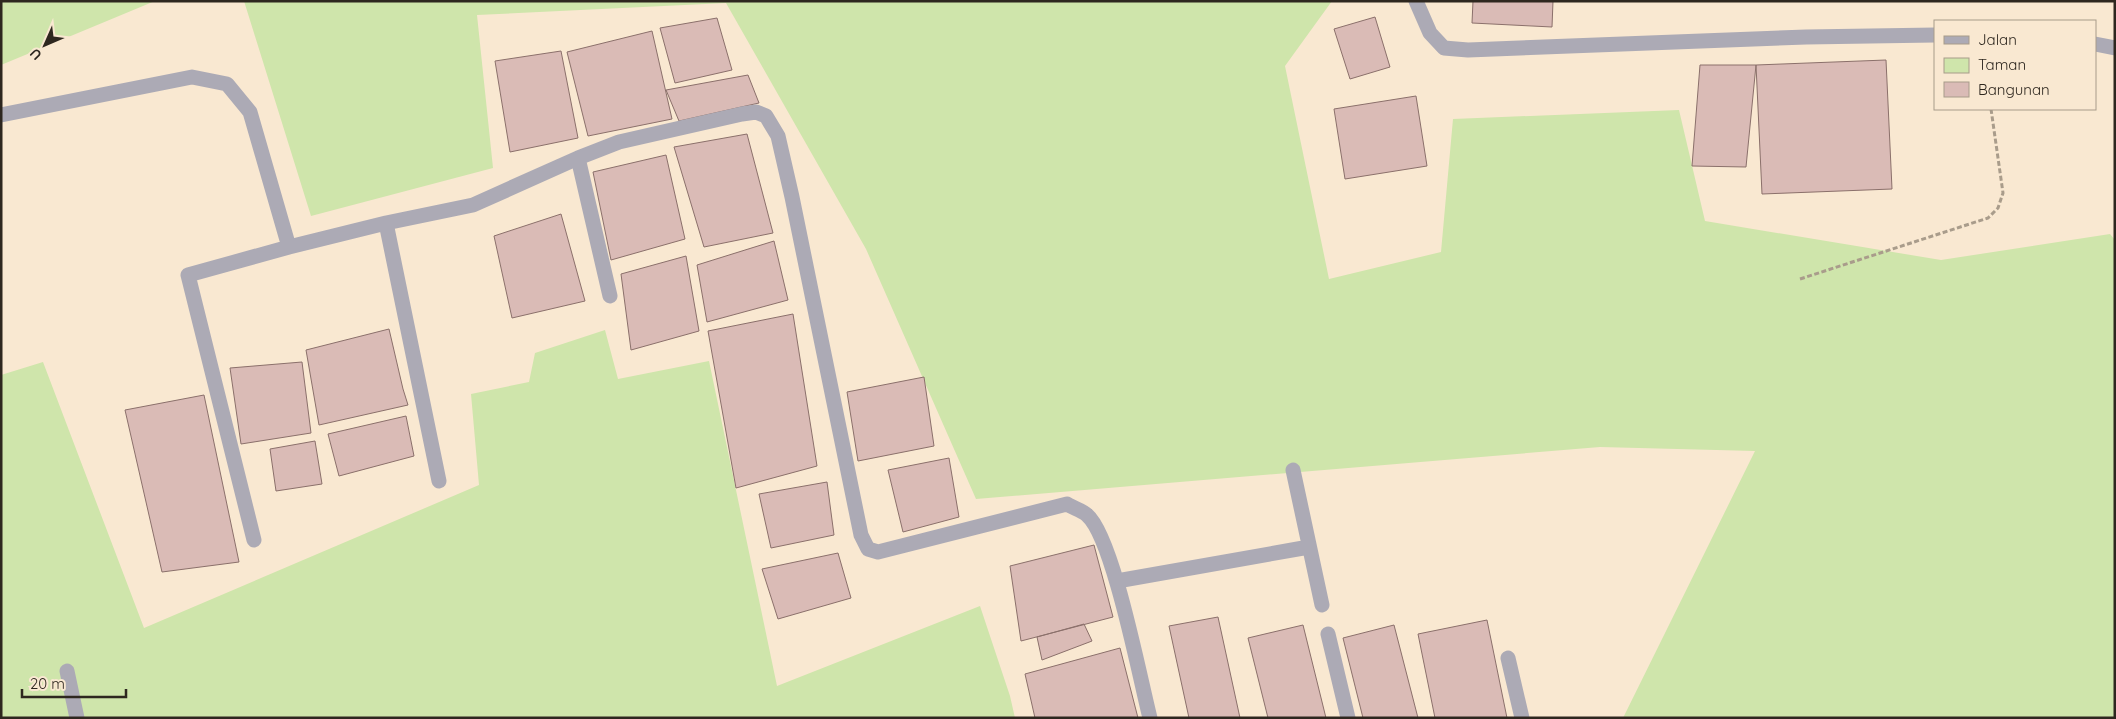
<svg xmlns="http://www.w3.org/2000/svg" width="2116" height="719" font-family="Quicksand,sans-serif">
<style>
.green{fill:#cfe5ab}
.building{fill:#dabbb6;stroke:#8b706b}
.lines{fill:none;stroke-linecap:round;stroke-linejoin:round}
.path{stroke:#a99c8b;stroke-width:3;stroke-dasharray:5 2.5;stroke-linecap:butt}
.street{stroke:#acaab5;stroke-width:15}
</style>
<rect width="100%" height="100%" fill="#f9e8d1"/>
<path class="green" d="M 1,1 L 155,1 L 1,65 Z
M 244,1 L 1332,1 L 1285,66 L 1329,279 L 1441,252 L 1453,119 L 1679,110 L 1705,221 L 1941,260 L 2110,234 L 2115,240 L 2115,718 L 1623,718 L 1755,451 L 1600,447 L 976,499 L 866,249 L 726,3 L 477,15 L 493,168 L 311,216 Z
M 605,330 L 618,379 L 709,361 L 777,686 L 980,606 L 1010,696 L 1015,718 L 1,718 L 1,375 L 43,362 L 144,628 L 479,485 L 471,394 L 529,382 L 535,353 Z"/>
<path class="building" d="M 1473,1 L 1553,1 L 1552,27 L 1472,23 Z
M 1375,17 L 1390,67 L 1350,79 L 1334,29 Z
M 717,18 L 732,70 L 675,83 L 660,28 Z
M 652,31 L 672,119 L 588,136 L 567,52 Z
M 561,51 L 578,138 L 510,152 L 495,61 Z
M 1886,60 L 1892,189 L 1762,194 L 1756,65 Z
M 1700,65 L 1756,65 L 1746,167 L 1692,166 Z
M 748,75 L 759,103 L 679,121 L 666,90 Z
M 1416,96 L 1427,166 L 1345,179 L 1334,109 Z
M 747,134 L 773,233 L 704,247 L 674,147 Z
M 666,155 L 685,239 L 611,260 L 593,172 Z
M 561,214 L 585,301 L 512,318 L 494,236 Z
M 774,241 L 788,300 L 707,322 L 697,265 Z
M 686,256 L 699,331 L 631,350 L 621,274 Z
M 793,314 L 817,466 L 736,488 L 708,331 Z
M 389,329 L 403,389 L 408,405 L 319,425 L 306,350 Z
M 302,362 L 311,433 L 241,444 L 230,368 Z
M 924,377 L 934,446 L 858,461 L 847,392 Z
M 204,395 L 239,562 L 162,572 L 125,410 Z
M 406,416 L 414,456 L 339,476 L 328,434 Z
M 315,441 L 322,484 L 276,491 L 270,449 Z
M 949,458 L 959,517 L 903,532 L 888,470 Z
M 827,482 L 834,535 L 771,548 L 759,494 Z
M 1094,545 L 1113,617 L 1021,641 L 1010,566 Z
M 838,553 L 851,598 L 778,619 L 762,569 Z
M 1218,617 L 1240,718 L 1189,718 L 1169,626 Z
M 1487,620 L 1507,718 L 1435,718 L 1418,634 Z
M 1084,624 L 1092,641 L 1042,660 L 1037,637 Z
M 1303,625 L 1326,718 L 1268,718 L 1248,638 Z
M 1394,625 L 1418,718 L 1363,718 L 1343,638 Z
M 1120,648 L 1138,718 L 1035,718 L 1025,674 Z"/>
<g class="lines">
<path class="path" d="M 1800,279 L 1988,218 L 1998,208 L 2003,193 L 1991,109"/>
<path class="street" d="M 1416,1 L 1430,33 L 1444,48 L 1468,50 L 1806,37 L 1935,35
M 2095,44 L 2115,48
M 1,115 L 192,77 L 227,84 L 250,112 L 289,247 L 386,223 L 473,205 L 578,158 L 619,142 L 742,114 L 756,112 L 766,116 L 778,136 L 792,197 L 861,535 L 868,549 L 878,552 L 1067,504 C 1073,508 1082,510 1087,515 C 1113,537 1140,679 1150,718
M 578,158 L 610,296
M 386,223 L 439,481
M 1293,470 L 1322,605
M 254,540 L 188,275 L 289,247
M 1117,581 L 1309,547
M 1328,634 L 1348,718
M 1508,658 L 1522,718
M 67,671 L 77,718"/>
</g>
<rect width="2116" height="719" fill="none" stroke="#2e271f" stroke-width="5"/>
<rect x="1934" y="20" width="162" height="90" fill="#f9e8d1" stroke="#a89b8a"/>
<rect x="1944" y="36" width="25" height="8" fill="#acaab5" stroke="#a89b8a"/>
<text x="1978" y="45" font-size="15" fill="#2e271f">Jalan</text>
<rect x="1944" y="58" width="25" height="15" fill="#cfe5ab" stroke="#a89b8a"/>
<text x="1978" y="70" font-size="15" fill="#2e271f">Taman</text>
<rect x="1944" y="82" width="25" height="15" fill="#dabbb6" stroke="#a89b8a"/>
<text x="1978" y="95" font-size="15" fill="#2e271f">Bangunan</text>
<g transform="translate(45 45) rotate(225)" stroke="#f9e8d1" stroke-width="4" paint-order="stroke">
<path d="M0-4L9 19L0 12L-9 19Z" fill="#2e271f"/>
<text y="-8" font-size="14" font-weight="bold" text-anchor="middle" fill="#2e271f">U</text>
</g>
<path d="M22 689v8h104v-8" fill="none" stroke="#2e271f" stroke-width="2.5"/>
<text x="30" y="689" font-size="15" fill="#2e271f" stroke="#f9e8d1" stroke-width="4" paint-order="stroke">20 m</text>
</svg>
